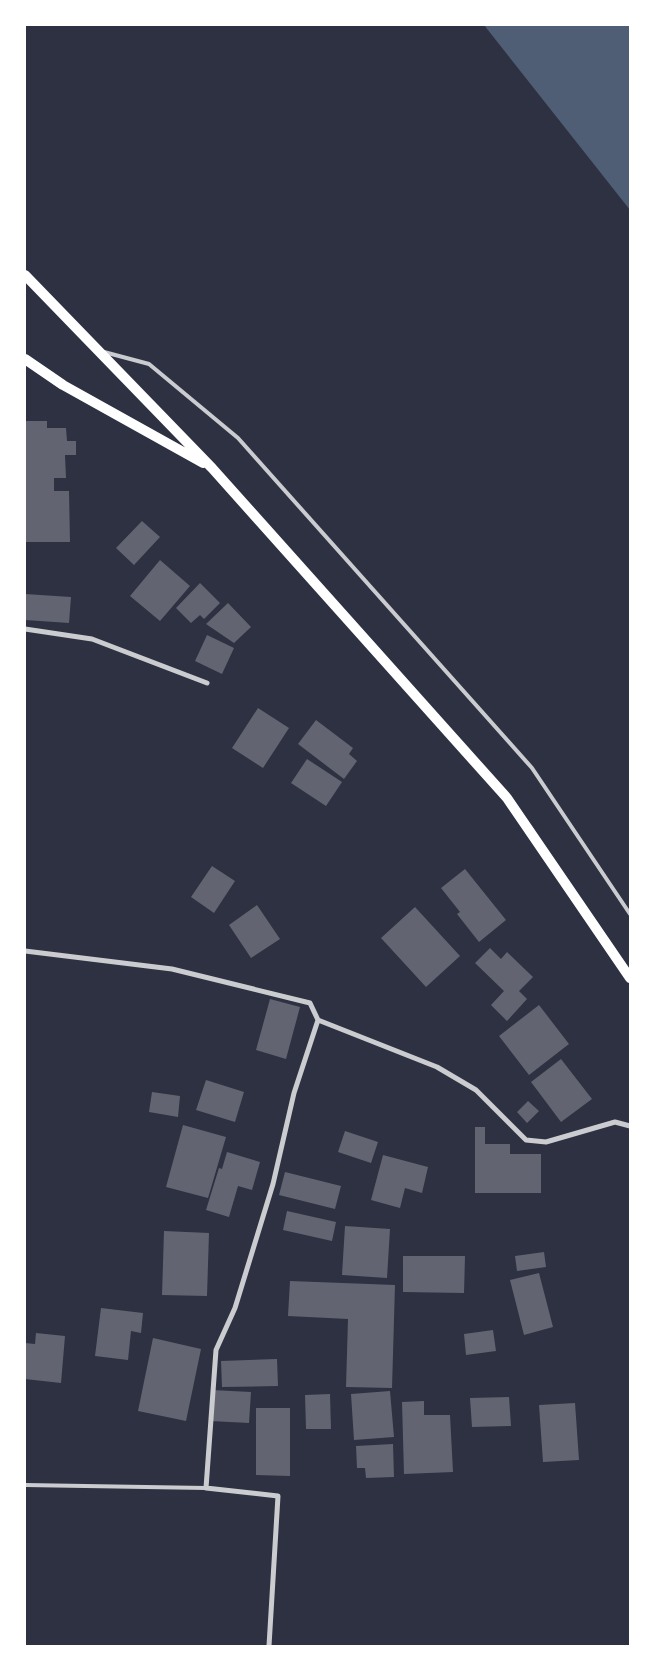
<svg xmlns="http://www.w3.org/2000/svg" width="655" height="1671" font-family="Lora,serif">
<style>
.water{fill:#4f5d75}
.building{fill:#626471}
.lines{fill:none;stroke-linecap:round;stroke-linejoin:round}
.service{stroke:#caccd0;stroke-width:4}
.minor{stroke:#caccd0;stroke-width:5}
.secondary{stroke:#fff;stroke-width:10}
</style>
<rect width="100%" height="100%" fill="#2d3142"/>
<path class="water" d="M 484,25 L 630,25 L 630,210 Z"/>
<path class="building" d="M 25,421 L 47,421 L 47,428 L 66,428 L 67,441 L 76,441 L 76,455 L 65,455 L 66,478 L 54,478 L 54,491 L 69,491 L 70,542 L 25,542 Z
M 142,521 L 160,537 L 134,565 L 116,548 Z
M 160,560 L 190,586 L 160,621 L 130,596 Z
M 200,583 L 220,603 L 204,619 L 200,615 L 191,623 L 176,608 Z
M 25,594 L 71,597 L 69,623 L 25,620 Z
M 228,603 L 251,627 L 234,643 L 206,624 Z
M 207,635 L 234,648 L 222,674 L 195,661 Z
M 258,708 L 289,728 L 263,768 L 232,748 Z
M 316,720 L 353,748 L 349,754 L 357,761 L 344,779 L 298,744 Z
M 307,759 L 342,782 L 326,806 L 291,783 Z
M 212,866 L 235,881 L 214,913 L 191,897 Z
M 465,869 L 506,920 L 479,942 L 457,914 L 460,912 L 441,888 Z
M 257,905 L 280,939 L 251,958 L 229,925 Z
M 415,907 L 460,956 L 426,987 L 381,938 Z
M 490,948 L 501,959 L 507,952 L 533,977 L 519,991 L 527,999 L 507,1021 L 491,1005 L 504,991 L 475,963 Z
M 270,999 L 300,1007 L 286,1059 L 256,1050 Z
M 539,1005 L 569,1044 L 529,1075 L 499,1036 Z
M 561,1059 L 592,1099 L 561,1122 L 531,1082 Z
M 206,1080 L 244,1092 L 235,1122 L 196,1110 Z
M 152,1092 L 180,1096 L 178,1117 L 149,1112 Z
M 528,1101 L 539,1111 L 527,1123 L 517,1112 Z
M 183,1125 L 226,1137 L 208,1198 L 166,1187 Z
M 475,1127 L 485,1127 L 485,1144 L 510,1144 L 510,1154 L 541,1154 L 541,1193 L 475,1193 Z
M 345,1131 L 378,1142 L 371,1163 L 338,1152 Z
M 227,1152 L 260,1162 L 252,1190 L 238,1186 L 229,1217 L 206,1210 L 219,1168 L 222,1169 Z
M 383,1155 L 428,1167 L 422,1193 L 405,1188 L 400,1208 L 371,1200 Z
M 285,1172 L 341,1186 L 335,1209 L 279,1195 Z
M 287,1211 L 336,1222 L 332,1241 L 283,1230 Z
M 345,1226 L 390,1229 L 387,1278 L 342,1275 Z
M 164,1231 L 209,1233 L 207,1296 L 162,1295 Z
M 544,1252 L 546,1267 L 517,1271 L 515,1256 Z
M 403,1256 L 465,1256 L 464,1293 L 403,1292 Z
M 539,1273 L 553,1327 L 524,1335 L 510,1280 Z
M 290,1281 L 395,1285 L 392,1388 L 346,1387 L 348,1319 L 288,1316 Z
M 101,1308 L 143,1313 L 141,1333 L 131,1331 L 128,1360 L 95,1356 Z
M 493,1330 L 496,1351 L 466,1355 L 464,1334 Z
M 36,1333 L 65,1336 L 61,1383 L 25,1379 L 25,1343 L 35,1344 Z
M 153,1338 L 201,1349 L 186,1421 L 138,1411 Z
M 277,1359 L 278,1386 L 222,1387 L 221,1361 Z
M 212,1390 L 251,1392 L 249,1423 L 210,1421 Z
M 390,1391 L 394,1437 L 354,1440 L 351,1394 Z
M 330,1394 L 331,1429 L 306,1429 L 305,1395 Z
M 509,1397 L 511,1426 L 472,1427 L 470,1398 Z
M 424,1401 L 424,1415 L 450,1415 L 453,1472 L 404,1474 L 402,1402 Z
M 575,1403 L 579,1460 L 543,1462 L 539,1405 Z
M 256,1408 L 290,1408 L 290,1476 L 256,1475 Z
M 393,1444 L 394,1477 L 366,1478 L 365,1468 L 357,1468 L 356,1446 Z"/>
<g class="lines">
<path class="service" d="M 104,352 L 149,364 L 238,438 L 532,768 L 630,914
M 25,1485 L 206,1488"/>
<path class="minor" d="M 25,629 L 92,639 L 207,683
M 25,951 L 172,969 L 310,1003 L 318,1020 L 437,1067 L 476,1090 L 526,1140 L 546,1142 L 615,1122 L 630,1126
M 269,1646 L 278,1496 L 206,1488 L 216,1350 L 235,1308 L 273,1184 L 294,1093 L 318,1020"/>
<path class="secondary" d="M 25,275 L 212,468 L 507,798 L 630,978
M 25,359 L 63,385 L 203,463"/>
</g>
<rect width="655" height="1671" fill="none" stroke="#ffffff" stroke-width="52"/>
</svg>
